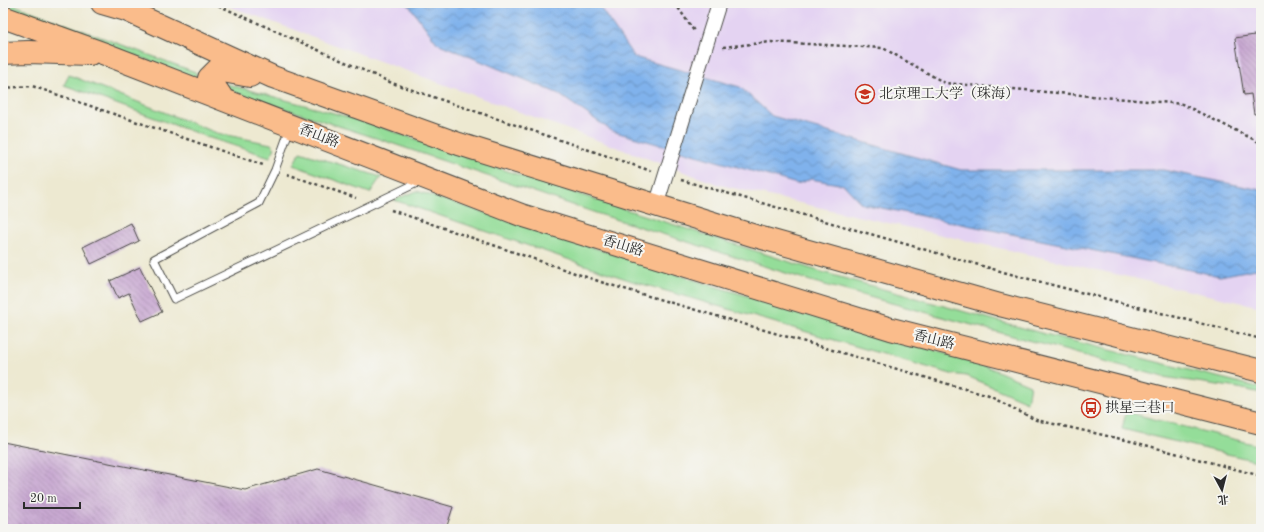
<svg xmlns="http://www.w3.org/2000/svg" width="1264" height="532" font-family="'Old Standard TT','Noto Serif SC',serif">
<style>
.built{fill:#e4d3f2}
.grass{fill:#94dd99;stroke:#608462}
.water{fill:url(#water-waves);stroke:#566e8c}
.building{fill:url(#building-back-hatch)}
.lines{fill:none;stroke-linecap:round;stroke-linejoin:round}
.lane-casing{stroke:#484844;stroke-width:9}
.street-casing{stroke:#484844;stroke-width:16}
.primary-casing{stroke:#484844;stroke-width:24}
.path{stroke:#484844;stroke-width:2.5;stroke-dasharray:3 3;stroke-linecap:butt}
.lane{stroke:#fff;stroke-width:7}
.street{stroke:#fff;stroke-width:14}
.primary{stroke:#fabc8b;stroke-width:22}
.labels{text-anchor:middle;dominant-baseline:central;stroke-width:4;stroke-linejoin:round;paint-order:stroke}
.poi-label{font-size:14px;fill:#2b2b2b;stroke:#f6f6f2;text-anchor:start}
.street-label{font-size:14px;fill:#2b2b2b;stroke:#f6f6f2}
</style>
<defs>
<pattern id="water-waves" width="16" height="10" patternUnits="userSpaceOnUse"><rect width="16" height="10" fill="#80b2ec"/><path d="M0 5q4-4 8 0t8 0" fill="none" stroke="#6991bf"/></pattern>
<pattern id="building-back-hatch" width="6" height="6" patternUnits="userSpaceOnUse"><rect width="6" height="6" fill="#c8a7d1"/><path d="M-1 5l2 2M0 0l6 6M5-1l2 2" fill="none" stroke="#a388aa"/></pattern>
</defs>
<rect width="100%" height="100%" fill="#f6f6f2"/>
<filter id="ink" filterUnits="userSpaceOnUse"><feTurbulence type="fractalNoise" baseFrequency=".025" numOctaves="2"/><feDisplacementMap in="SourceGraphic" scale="8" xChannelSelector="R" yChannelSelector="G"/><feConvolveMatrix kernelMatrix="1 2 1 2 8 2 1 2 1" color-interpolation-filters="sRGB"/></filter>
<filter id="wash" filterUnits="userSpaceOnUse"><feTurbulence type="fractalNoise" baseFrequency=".012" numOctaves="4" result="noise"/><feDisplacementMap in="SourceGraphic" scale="16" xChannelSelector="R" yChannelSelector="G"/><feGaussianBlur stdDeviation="0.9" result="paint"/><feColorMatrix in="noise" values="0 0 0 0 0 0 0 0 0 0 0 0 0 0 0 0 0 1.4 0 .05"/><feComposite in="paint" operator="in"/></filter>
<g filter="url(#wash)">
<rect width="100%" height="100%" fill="#ede9d1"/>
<path class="built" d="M 220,3 L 1261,3 L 1261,307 L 720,185 Z"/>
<path class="grass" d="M 9,3 L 195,72 L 197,76 L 193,77 L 7,7 Z
M 69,75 L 217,133 L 271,144 L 275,148 L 270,157 L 210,138 L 64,85 Z
M 227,84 L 363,121 L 519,175 L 818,271 L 1041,333 L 1261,388 L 1261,393 L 1238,388 L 1163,377 L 814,282 L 596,213 L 385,141 L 224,89 Z
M 300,152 L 381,177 L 370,193 L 293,165 Z
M 417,191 L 710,285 L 981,364 L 1030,385 L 1027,402 L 967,376 L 951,374 L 632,281 L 394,200 Z
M 1126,412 L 1261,446 L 1261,462 L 1122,429 Z"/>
<path class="water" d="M 400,3 L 597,3 L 634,57 L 740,87 L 772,116 L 961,170 L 1163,170 L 1261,190 L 1261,268 L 1220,276 L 862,204 L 844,185 L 811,179 L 797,184 L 612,131 L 557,93 L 437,43 L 408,4 Z"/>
<g id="blocks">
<path class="building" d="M 1261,34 L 1261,113 L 1254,114 L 1251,94 L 1244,95 L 1235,38 Z
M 131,223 L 139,241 L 91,264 L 83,247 Z
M 140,267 L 162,312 L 142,321 L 129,293 L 118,298 L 110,281 Z
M 3,442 L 245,490 L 318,469 L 453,507 L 446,529 L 3,529 Z"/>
</g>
</g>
<g filter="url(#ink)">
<use href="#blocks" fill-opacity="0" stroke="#484844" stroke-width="1"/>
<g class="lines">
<defs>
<path id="lane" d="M 290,128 L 275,170 L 259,203 L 154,259 L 174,299 L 421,181"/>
<path id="street" d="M 656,206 L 719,3"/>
<path id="primary" d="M 102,3 L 126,10 L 273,77 L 459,144 L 755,236 L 1000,305 L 1261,371
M 3,17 L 105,54 L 521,215 L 891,329 L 1261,423
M 3,53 L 28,52 L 90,54
M 223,99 L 209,78 L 217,70 L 250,76"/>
</defs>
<use href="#lane" class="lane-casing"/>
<use href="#street" class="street-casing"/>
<use href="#primary" class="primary-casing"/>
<path class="path" d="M 213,3 L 392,83 L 651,171
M 675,3 L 694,31
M 723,47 L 771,42 L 883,48 L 945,83 L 1182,104 L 1261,143
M 3,88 L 32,86 L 263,165
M 287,174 L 356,198
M 681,180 L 1014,275 L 1261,339
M 391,210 L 604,283 L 989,396 L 1036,420 L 1130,441 L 1261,476"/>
<use href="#lane" class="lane"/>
<use href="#street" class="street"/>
<use href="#primary" class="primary"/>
</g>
</g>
<defs>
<symbol id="university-ring" viewBox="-11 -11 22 22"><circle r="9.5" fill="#f6f6f2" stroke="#c8321e" stroke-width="1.5"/><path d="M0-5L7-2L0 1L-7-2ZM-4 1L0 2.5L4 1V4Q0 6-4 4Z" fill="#c8321e"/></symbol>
<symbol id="bus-ring" viewBox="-11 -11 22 22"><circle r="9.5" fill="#f6f6f2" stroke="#c8321e" stroke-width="1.5"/><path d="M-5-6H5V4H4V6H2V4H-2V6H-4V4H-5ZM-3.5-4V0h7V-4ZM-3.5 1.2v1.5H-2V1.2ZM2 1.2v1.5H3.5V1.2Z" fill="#c8321e"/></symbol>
</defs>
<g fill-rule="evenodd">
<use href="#university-ring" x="854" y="83" width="22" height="22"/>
<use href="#bus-ring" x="1080" y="397" width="22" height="22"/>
</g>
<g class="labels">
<g class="poi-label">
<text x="879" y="94">北京理工大学（珠海）</text>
<text x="1105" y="408">拱星三巷口</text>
</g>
<g class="street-label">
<text transform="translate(319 136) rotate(21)">香山路</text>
<text transform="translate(623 246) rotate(17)">香山路</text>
<text transform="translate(934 340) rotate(14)">香山路</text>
</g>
</g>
<rect width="1264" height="532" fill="none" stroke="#f6f6f2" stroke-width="16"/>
<g transform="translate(1222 490) rotate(173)" stroke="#f6f6f2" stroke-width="3" paint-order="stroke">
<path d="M0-3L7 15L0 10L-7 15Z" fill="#2b2b2b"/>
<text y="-6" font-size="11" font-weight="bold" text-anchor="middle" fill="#2b2b2b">北</text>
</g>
<path d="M24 502v6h56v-6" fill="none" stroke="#2b2b2b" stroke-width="2"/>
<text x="30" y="502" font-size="12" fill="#2b2b2b" stroke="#f6f6f2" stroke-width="3" paint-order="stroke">20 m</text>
</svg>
